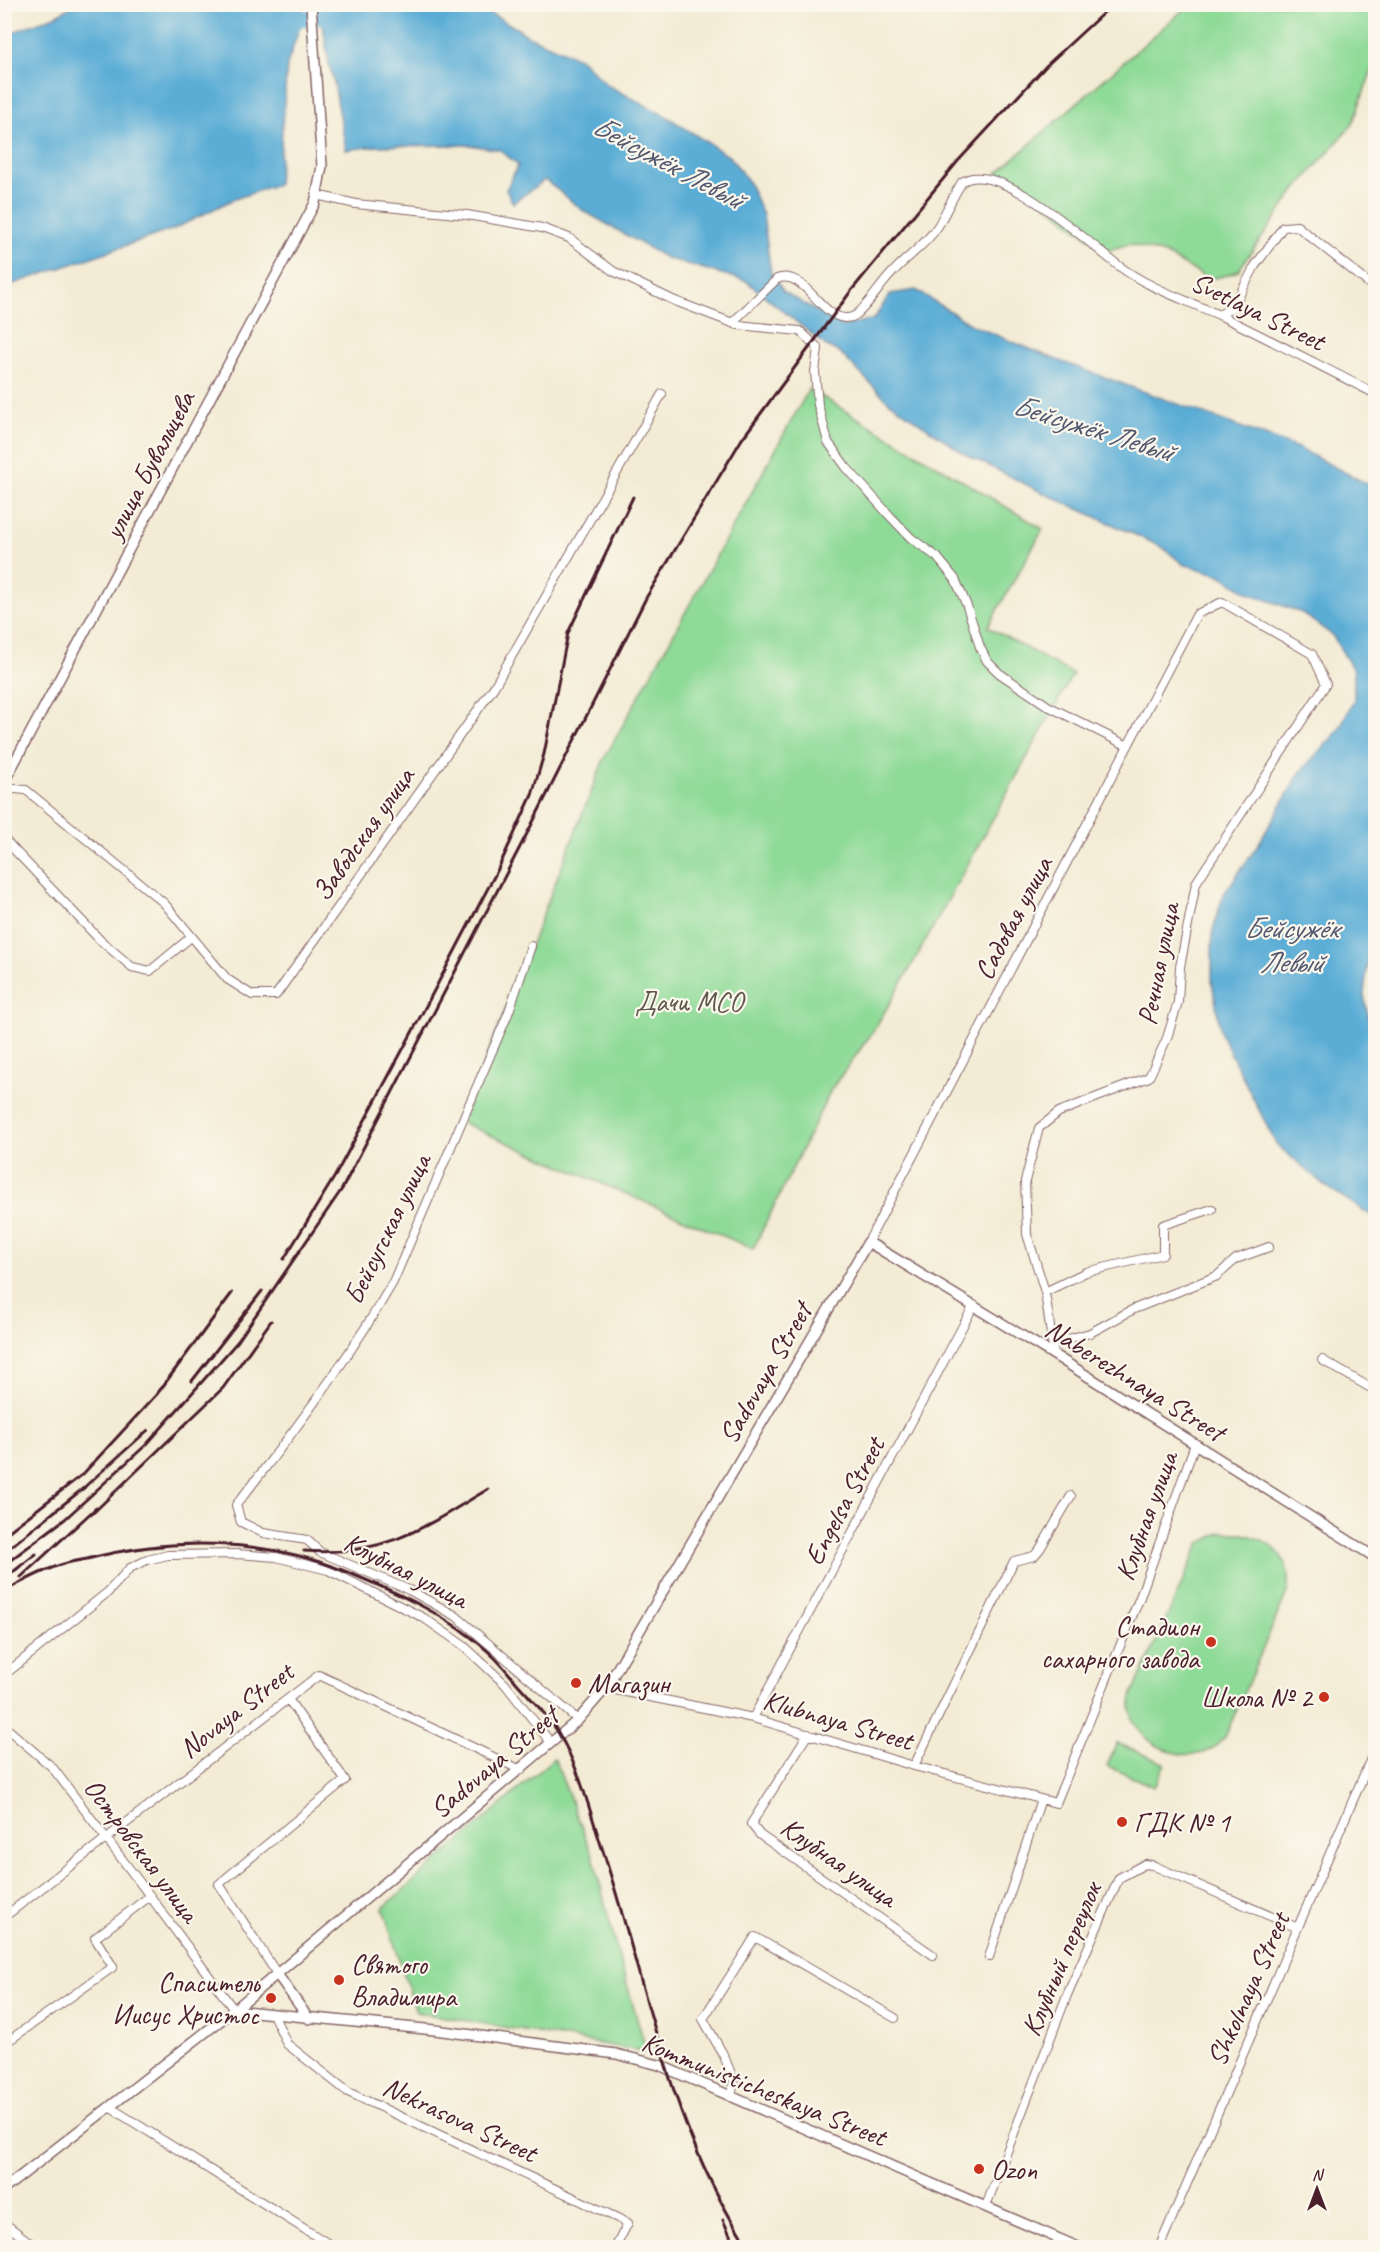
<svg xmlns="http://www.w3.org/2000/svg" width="1380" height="2252" font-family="Caveat,sans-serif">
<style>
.green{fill:#8eda97;stroke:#6c7c61;stroke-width:1.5}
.water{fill:#5badd6;stroke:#526680;stroke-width:1.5}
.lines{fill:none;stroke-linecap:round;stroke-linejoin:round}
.river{stroke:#5badd6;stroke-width:16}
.minor-casing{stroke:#856666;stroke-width:10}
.tertiary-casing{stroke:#856666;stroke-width:12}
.minor{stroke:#fff;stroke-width:8}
.tertiary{stroke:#fff;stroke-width:9}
.rail{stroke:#4a1f2b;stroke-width:3}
.poi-dot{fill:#c8321e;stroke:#fbf7ec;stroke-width:2}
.labels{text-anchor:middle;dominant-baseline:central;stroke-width:4.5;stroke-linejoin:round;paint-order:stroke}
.street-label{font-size:28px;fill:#4a1f2b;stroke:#fbf7ec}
.park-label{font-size:28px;fill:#5e574b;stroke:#fbf7ec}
.poi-label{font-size:28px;fill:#4a1f2b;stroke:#fbf7ec;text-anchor:start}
.water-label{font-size:30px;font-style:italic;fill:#51586f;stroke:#fbf7ec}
</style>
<rect width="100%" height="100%" fill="#fbf7ec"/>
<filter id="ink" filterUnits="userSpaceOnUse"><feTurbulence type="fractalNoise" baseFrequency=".0167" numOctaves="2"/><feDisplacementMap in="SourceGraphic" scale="12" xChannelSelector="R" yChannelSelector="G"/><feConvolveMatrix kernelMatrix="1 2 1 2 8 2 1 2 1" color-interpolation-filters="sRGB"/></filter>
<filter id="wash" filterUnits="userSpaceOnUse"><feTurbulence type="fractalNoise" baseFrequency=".008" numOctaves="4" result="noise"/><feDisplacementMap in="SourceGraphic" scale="24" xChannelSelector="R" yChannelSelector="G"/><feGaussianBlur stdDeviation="1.35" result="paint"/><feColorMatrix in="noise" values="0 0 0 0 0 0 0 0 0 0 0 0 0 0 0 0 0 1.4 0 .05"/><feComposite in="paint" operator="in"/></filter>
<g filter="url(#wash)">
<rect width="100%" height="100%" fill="#f3ebd4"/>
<path class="green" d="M 1189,5 L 1375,5 L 1375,61 L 1352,125 L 1296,189 L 1238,271 L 1224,276 L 1209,279 L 1165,254 L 1130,244 L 1105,251 L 1043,202 L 997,173 Z
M 809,389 L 1043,529 L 988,627 L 1073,674 L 911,967 L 872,1033 L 832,1088 L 753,1249 C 656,1206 558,1166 461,1122 L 604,759 Z
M 1222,1532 C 1248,1533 1275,1538 1286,1566 C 1289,1573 1288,1582 1288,1590 L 1225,1737 C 1219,1743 1214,1749 1206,1752 C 1178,1762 1136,1742 1131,1712 C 1129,1706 1132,1699 1133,1693 L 1200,1543 Z
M 1117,1743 L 1165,1764 L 1154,1787 L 1107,1766 Z
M 554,1758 L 593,1856 L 617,1951 L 647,2052 L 416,2012 L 383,1908 Z"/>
<path class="water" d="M 320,4 L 483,5 L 488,12 L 518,29 L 528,36 L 581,59 L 607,85 L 666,116 L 730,157 L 748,181 L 763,215 L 771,273 L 784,292 L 842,326 L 874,319 L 890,294 L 916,290 L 972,325 L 1052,358 L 1298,448 L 1375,488 L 1376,923 L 1371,931 L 1364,995 L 1376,1055 L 1375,1218 L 1324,1185 L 1276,1144 L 1221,1034 L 1212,982 L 1212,933 L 1223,895 L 1258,845 L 1301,771 L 1338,731 L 1354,700 L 1354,671 L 1332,635 L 1302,613 L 1249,593 L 1220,575 L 1183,564 L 1162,547 L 1041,492 L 965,454 L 888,401 L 840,353 L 825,345 L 746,281 L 666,258 L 582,210 L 545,180 L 513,203 L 506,190 L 518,165 L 500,150 L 469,145 L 378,146 L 346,150 L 334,83 L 328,59 Z
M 74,5 L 303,5 L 303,18 L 287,65 L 278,184 L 232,200 L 174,229 L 5,287 L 5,35 L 55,16 Z"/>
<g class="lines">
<path class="river" d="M 282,24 C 300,19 325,11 342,21"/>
</g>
</g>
<g filter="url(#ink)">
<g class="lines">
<defs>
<path id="minor" d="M 316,195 L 356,204 L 467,215 L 542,228 L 569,238 L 613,271 L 675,301 L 738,325 L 800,331 L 818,348 L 815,372 L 818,405 L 828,442 L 846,467 L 890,516 L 911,538 L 937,557 L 955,579 L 967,606 L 980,647 L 987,661 L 999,673 L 1048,706 L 1128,746
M 1219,315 L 1233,307 L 1255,266 L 1283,227 L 1297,226 L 1376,289
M 732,323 L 777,279 C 804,268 820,317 845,318 C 849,318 854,317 857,314 C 871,302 880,285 893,272 C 907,256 926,245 938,226 C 946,212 953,196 962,182 C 997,157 1091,245 1119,266 C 1150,289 1187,300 1221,316 C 1273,341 1324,368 1376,394
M 4,788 L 26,790 L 164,903 L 227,979 L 252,995 L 276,995 L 494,687 L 662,394
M 4,839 L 100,940 L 132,967 L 150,971 L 191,937
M 531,946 L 508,1014 L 393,1282 C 349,1359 292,1435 236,1505 L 241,1522 L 263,1533 L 307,1540 L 320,1552 L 409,1590 L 456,1616 L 578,1720
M 868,1242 L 1197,614 L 1222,602 L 1312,654 L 1326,684 L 1196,883 L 1180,967 L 1178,1002 L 1167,1038 L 1149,1077 L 1059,1112 L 1039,1128 L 1025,1181 L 1027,1234 L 1045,1292 L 1054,1355
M 1045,1292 L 1086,1272 L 1163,1254 L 1163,1225 L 1212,1209
M 1053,1343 L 1090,1333 L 1134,1309 L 1217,1276 L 1236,1259 L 1269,1247
M 1322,1360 L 1376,1391
M 4,1675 L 108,1592 L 130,1568 L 147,1560 L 168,1555 L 237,1554 L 276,1557 L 328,1570 L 424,1618 L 464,1646 L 505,1684 L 551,1743
M 606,1688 L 753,1718 L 914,1766 L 1056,1803 L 1140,1597 L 1195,1444
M 753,1718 L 974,1305
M 4,1726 L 52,1767 L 150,1896 L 234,2010
M 808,1734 L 751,1824 L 760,1835 L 933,1955
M 914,1766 L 1014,1561 L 1034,1556 L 1040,1549 L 1071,1496
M 4,1917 L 319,1675 L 521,1770
M 989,1957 L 1041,1799
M 277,1974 L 219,1884 L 345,1780 L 288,1699
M 273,2014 L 287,2044 L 348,2092 L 628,2223 L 615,2248
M 4,2044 L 113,1967 L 95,1938 L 150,1896
M 731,2097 L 734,2081 L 724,2056 L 703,2019 L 755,1937 L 895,2018
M 111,2108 L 335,2248
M 986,2206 L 1067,1995 L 1119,1878 L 1145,1864 L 1152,1865 L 1298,1928
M 4,2223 L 37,2248
M 1159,2248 L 1376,1747"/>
<path id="tertiary" d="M 4,782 L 315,203 L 322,166 L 311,4
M 277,1974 L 309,2019
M 234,2010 L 435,2030 L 616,2054 L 659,2065 L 1080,2248
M 4,2189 L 234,2010 L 578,1720 L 606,1688 L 868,1242 L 1054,1355 L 1376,1558"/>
</defs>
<use href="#minor" class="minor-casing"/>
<use href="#tertiary" class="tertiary-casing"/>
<use href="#minor" class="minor"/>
<use href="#tertiary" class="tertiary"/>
<path class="rail" d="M 284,1259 L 335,1176 L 417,1023 L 498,869 L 532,795 L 544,754 L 568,633 L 633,497
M 192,1381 L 262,1291
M 80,1491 L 148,1430
M 92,1514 L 223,1388 L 271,1321
M 4,1535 L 83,1474 L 157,1394 L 232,1293
M 304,1551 C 383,1557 424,1528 488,1489
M 4,1552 L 85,1487
M 4,1565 L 65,1519 L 147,1444 L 238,1341 L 342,1189 L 532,824 L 646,598 L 742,439 L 851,291 L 958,161 L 1047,65 L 1113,4
M 21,1577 L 96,1508
M 4,1579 L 36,1554
M 4,1591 C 20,1583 36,1574 52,1568 C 63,1563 75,1561 87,1559 C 169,1537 263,1538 342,1570 C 396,1592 452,1616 495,1658 C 506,1669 515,1682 526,1693 C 537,1706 551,1719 559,1734 C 579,1768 589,1808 601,1845 C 646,1979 668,2129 749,2248
M 723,2220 L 736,2248"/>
</g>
</g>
<g class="poi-dot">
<circle cx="1211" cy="1642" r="6"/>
<circle cx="576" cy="1683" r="6"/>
<circle cx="1324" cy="1697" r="6"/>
<circle cx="1122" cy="1822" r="6"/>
<circle cx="339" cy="1980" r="6"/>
<circle cx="271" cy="1998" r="6"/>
<circle cx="979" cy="2169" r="6"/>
</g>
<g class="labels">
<g class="street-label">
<text transform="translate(1258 311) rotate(26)">Svetlaya Street</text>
<text transform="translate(149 465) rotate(-62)">улица Бувальцева</text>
<text transform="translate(363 834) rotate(-55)">Заводская улица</text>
<text transform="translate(1013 918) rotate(-62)">Садовая улица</text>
<text transform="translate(1158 964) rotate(-79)">Речная улица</text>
<text transform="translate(387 1229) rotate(-64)">Бейсугская улица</text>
<text transform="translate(765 1373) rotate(-60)">Sadovaya Street</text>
<text transform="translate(1135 1380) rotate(32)">Naberezhnaya Street</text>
<text transform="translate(844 1501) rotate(-62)">Engelsa Street</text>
<text transform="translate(1146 1516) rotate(-70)">Клубная улица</text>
<text transform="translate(406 1570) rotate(27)">Клубная улица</text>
<text transform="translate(236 1710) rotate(-38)">Novaya Street</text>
<text transform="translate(838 1720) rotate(16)">Klubnaya Street</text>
<text transform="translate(494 1762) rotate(-40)">Sadovaya Street</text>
<text transform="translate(142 1850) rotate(53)">Островская улица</text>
<text transform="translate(839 1862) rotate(35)">Клубная улица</text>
<text transform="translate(1061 1959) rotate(-67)">Клубный переулок</text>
<text transform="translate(1248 1989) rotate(-66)">Shkolnaya Street</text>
<text transform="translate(764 2089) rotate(22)">Kommunisticheskaya Street</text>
<text transform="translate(460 2119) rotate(25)">Nekrasova Street</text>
</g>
<g class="park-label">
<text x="689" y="1001">Дачи МСО</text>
</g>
<g class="poi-label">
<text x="1199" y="1626" text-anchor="end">Стадион<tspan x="1199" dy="32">сахарного завода</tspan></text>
<text x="588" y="1683">Магазин</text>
<text x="1312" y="1697" text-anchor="end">Школа № 2</text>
<text x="1134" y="1822">ГДК № 1</text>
<text x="351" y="1964">Святого<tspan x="351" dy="32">Владимира</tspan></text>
<text x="259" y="1982" text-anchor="end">Спаситель<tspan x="259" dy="32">Иисус Христос</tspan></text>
<text x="991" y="2169">Ozon</text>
</g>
<g class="water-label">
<text transform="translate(668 162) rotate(28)">Бейсужёк Левый</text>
<text transform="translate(1093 428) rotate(17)">Бейсужёк Левый</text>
<text x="1291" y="928">Бейсужёк<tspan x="1291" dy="34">Левый</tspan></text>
</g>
</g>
<rect width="1380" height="2252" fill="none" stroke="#fbf7ec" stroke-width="24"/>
<g transform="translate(1317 2189)" stroke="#fbf7ec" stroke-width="4.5" paint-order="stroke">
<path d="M0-4.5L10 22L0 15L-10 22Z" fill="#4a1f2b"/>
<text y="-9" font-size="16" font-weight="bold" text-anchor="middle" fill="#4a1f2b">N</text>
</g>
</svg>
